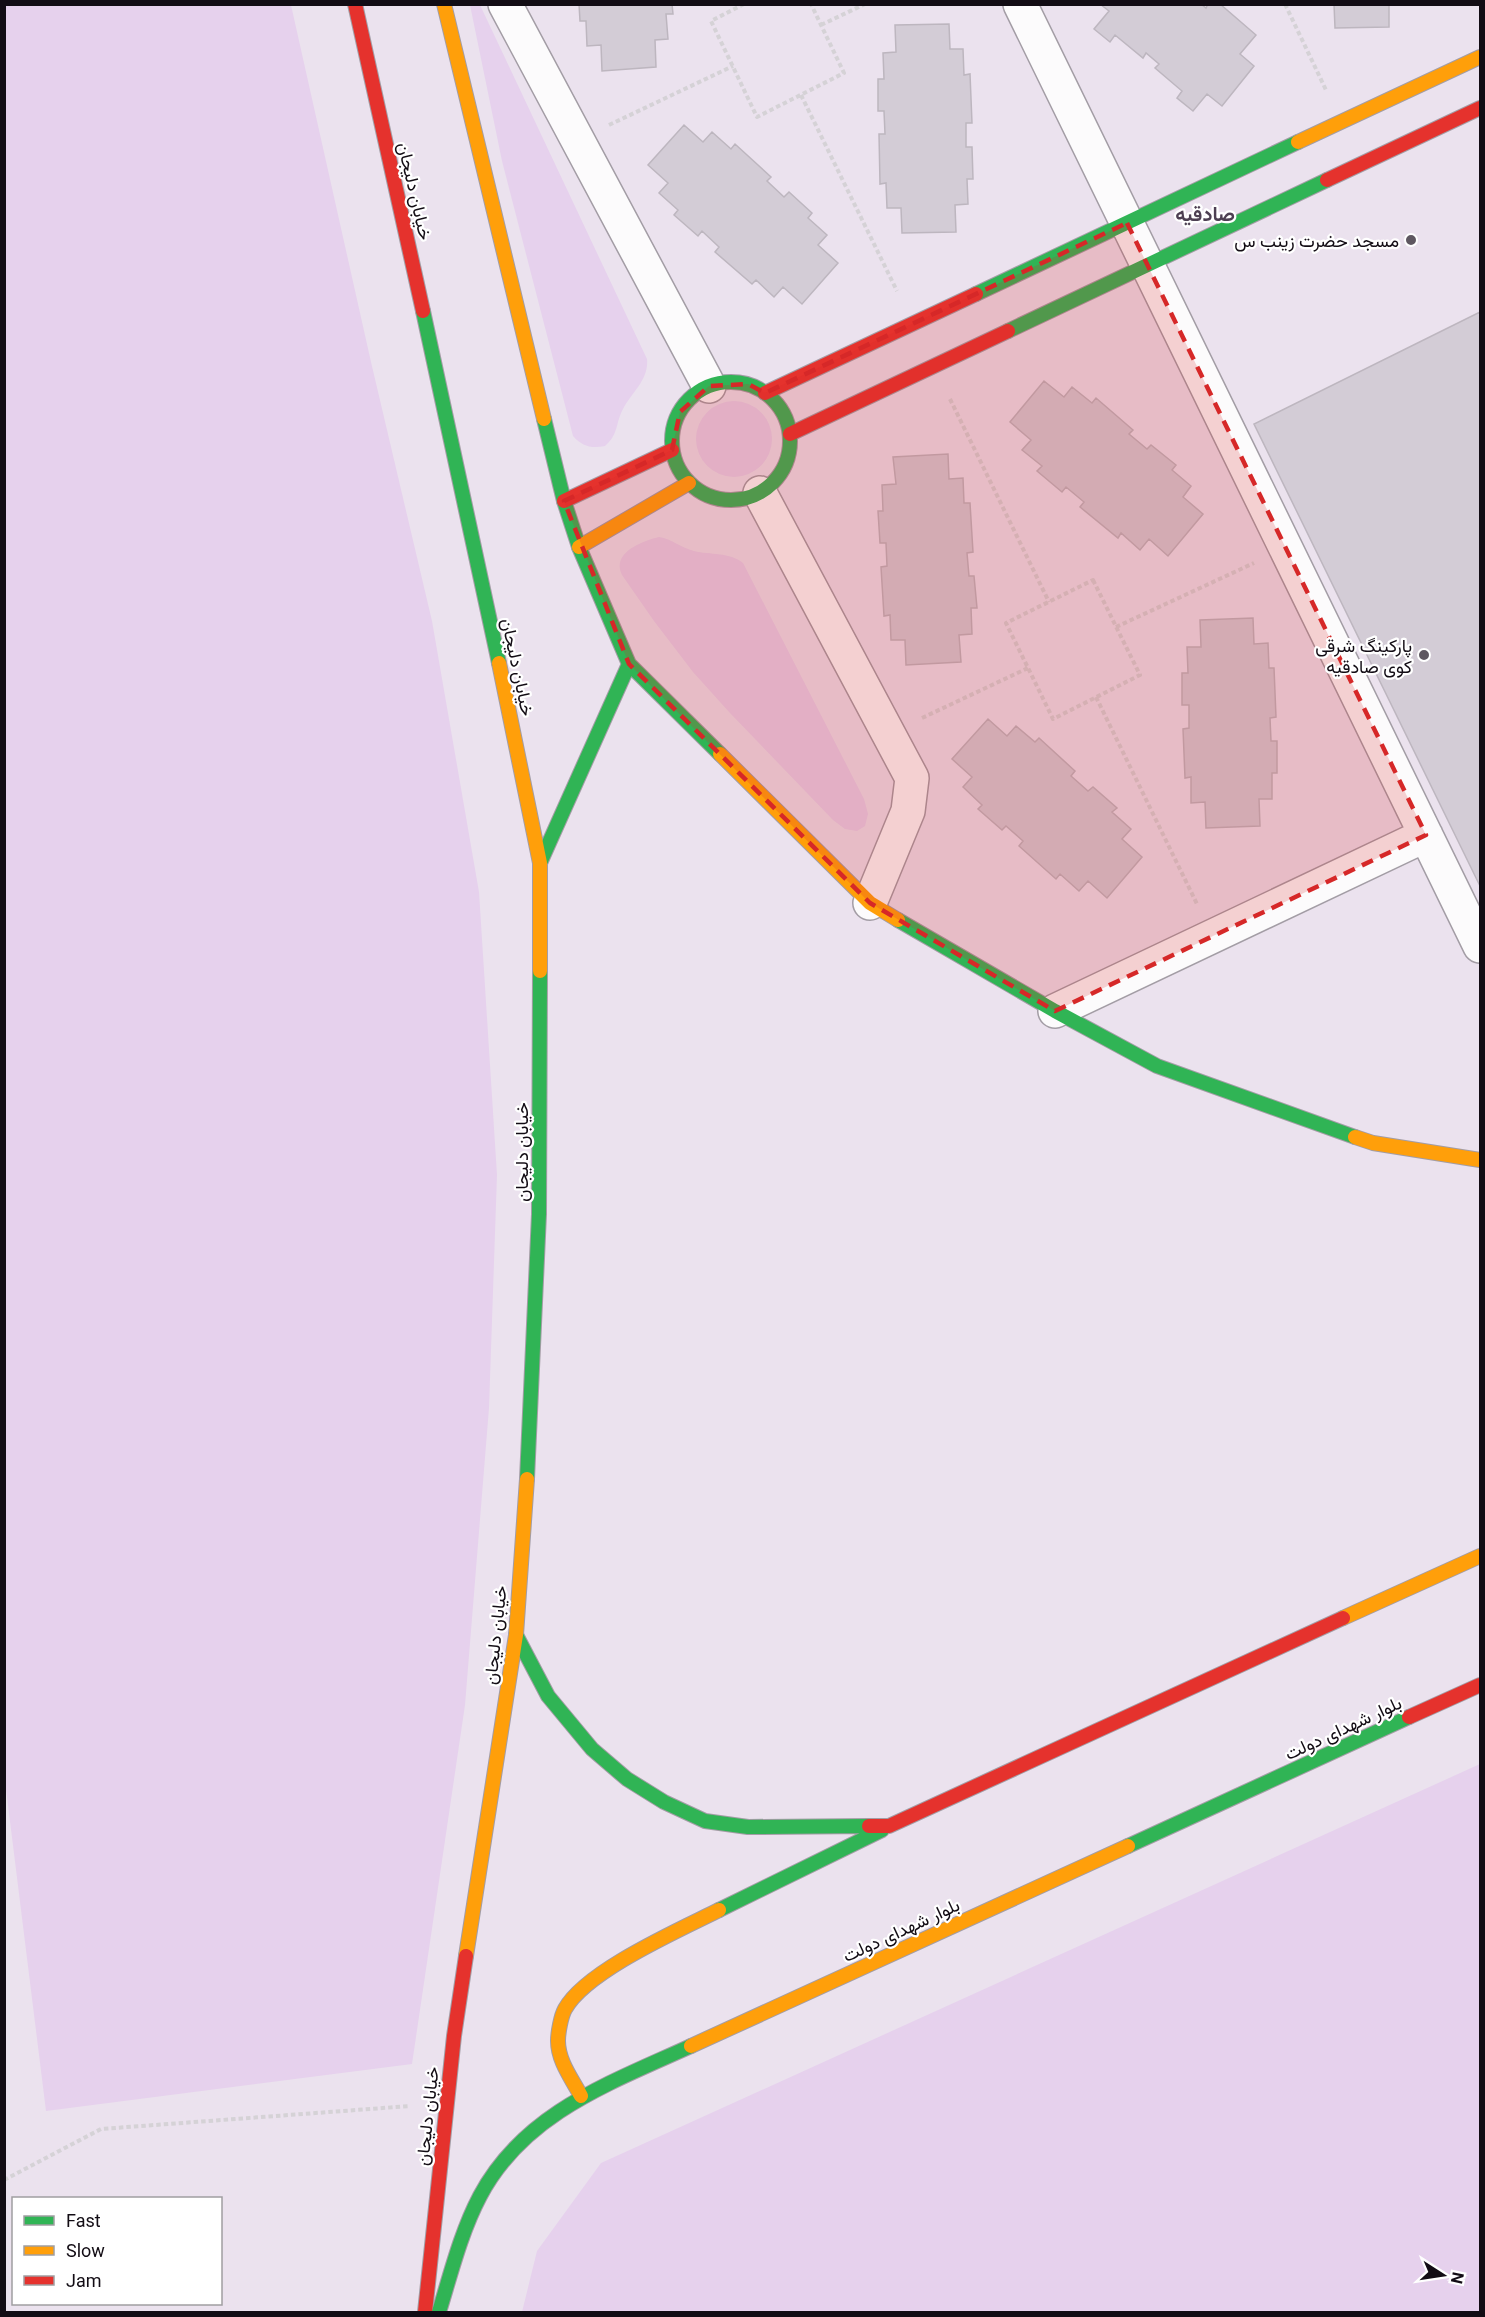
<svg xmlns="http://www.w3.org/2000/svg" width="1485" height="2317" font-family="Roboto,Vazirmatn,sans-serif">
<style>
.green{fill:#e6d1ed}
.building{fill:#d3ccd6;stroke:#bdb6bf;stroke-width:1.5}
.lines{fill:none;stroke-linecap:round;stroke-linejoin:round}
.street-casing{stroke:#a39da5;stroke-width:36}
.fast-casing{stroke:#a39da5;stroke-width:16}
.slow-casing{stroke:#a39da5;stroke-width:16}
.jam-casing{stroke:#a39da5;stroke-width:16}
.path{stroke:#d5d2d6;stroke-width:4;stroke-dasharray:4.5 3;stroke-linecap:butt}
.street{stroke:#fcfbfc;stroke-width:33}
.fast{stroke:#30b455;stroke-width:14}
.slow{stroke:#ff9f0a;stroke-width:14}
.jam{stroke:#e5322d;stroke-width:14}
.marked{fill:#d62828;fill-opacity:0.2;stroke:#d62828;stroke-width:4.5;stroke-dasharray:12 8;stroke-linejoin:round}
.poi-dot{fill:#5e5760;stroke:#fff;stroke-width:2}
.labels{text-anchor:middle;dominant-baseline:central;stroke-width:4.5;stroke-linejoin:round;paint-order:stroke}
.street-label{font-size:18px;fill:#120c14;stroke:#fff}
.poi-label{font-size:18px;fill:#120c14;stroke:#fff;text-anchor:end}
.neighbourhood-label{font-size:20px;font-weight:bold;fill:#4d3f52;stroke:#fff}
</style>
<rect width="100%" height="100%" fill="#ebe2ee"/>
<path class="green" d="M 4,5 L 291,5 L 371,362 L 432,621 L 479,892 L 497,1175 L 489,1408 L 465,1705 L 412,2064 L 46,2111 L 4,1773 Z
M 470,5 L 480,5 L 647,359 C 649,380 632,392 623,409 C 615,424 619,434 605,446 C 591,449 582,446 573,436 L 502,161 Z
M696 439a38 38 0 1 1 76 0a38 38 0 1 1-76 0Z
M 659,537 C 672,539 681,548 694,551 C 710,555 730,552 743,563 L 864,799 L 868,814 L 865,826 L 857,831 L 845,829 L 833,820 L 730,713 L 693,672 L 654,621 L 622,575 C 611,553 642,541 659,537 Z
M 1480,1764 L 1480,2312 L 522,2312 L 537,2251 L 601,2163 Z"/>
<path class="building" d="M 579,4 L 672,4 L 673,14 L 666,14 L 668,39 L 655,40 L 656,67 L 602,71 L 601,45 L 587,46 L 586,21 L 580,21 Z
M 1100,4 L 1201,4 L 1206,8 L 1208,4 L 1220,4 L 1256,35 L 1240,54 L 1254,66 L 1222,106 L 1207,94 L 1193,111 L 1177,98 L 1182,91 L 1155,68 L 1159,64 L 1146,53 L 1143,58 L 1115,35 L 1110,42 L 1094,29 L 1109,11 Z
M 1334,4 L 1389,4 L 1389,27 L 1335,28 Z
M 949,24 L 950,49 L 963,49 L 964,75 L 970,74 L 972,123 L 966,123 L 966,147 L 972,147 L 973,179 L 967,179 L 968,204 L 955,205 L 956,232 L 902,233 L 901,208 L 887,208 L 886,183 L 880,184 L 879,134 L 885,134 L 884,111 L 878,111 L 878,79 L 884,79 L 883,53 L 896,52 L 895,25 Z
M 684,125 L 703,142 L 712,132 L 731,149 L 735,144 L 771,177 L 767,181 L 784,197 L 789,192 L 812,213 L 808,218 L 827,235 L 818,245 L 838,263 L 802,304 L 783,287 L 774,297 L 756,280 L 752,284 L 715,252 L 719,247 L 702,231 L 698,236 L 674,215 L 678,210 L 659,193 L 668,183 L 648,165 Z
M 1480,312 L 1480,886 L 1254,424 Z
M 1044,381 L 1064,397 L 1072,387 L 1092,403 L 1096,398 L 1133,430 L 1129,434 L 1147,449 L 1151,445 L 1176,465 L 1172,470 L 1191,486 L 1183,497 L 1203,514 L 1168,556 L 1149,539 L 1140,550 L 1121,533 L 1118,538 L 1080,507 L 1084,502 L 1066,487 L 1062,492 L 1037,471 L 1042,466 L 1022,450 L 1031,440 L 1010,422 Z
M 948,454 L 949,479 L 963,478 L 964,503 L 970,503 L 973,552 L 967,553 L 969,576 L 974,576 L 977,608 L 971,608 L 972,634 L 959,635 L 961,662 L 906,665 L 905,640 L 891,640 L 890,615 L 884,616 L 881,567 L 887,566 L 886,543 L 880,543 L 878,511 L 883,511 L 882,485 L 896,484 L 893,457 Z
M 1253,618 L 1254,644 L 1268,643 L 1269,668 L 1274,668 L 1276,717 L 1270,718 L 1271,741 L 1277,741 L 1277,773 L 1272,773 L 1272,799 L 1259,799 L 1260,826 L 1206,828 L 1205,802 L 1191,803 L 1191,777 L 1185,778 L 1183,729 L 1189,728 L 1189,705 L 1182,705 L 1182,673 L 1188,673 L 1187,647 L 1201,647 L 1200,620 Z
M 988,719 L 1007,736 L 1016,726 L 1035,742 L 1039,738 L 1075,771 L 1071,776 L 1088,791 L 1093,787 L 1117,808 L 1112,812 L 1131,829 L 1122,839 L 1142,857 L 1107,898 L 1088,881 L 1079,891 L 1060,874 L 1056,879 L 1019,846 L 1023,841 L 1006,826 L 1002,830 L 978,809 L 982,805 L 963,787 L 972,777 L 952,759 Z"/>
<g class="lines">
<defs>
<path id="street" d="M 505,4 L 709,386
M 1020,4 L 1480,946
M 760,493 L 912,778 L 908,811 L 870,903
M 1055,1011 L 1426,835"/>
<path id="fast" d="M 976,294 L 1298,142
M 423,311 L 499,663
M 1008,331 L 1327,180
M672 441a59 59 0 1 1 118 0a59 59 0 1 1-118 0Z
M 544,419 L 564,501 L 579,547 L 629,664 L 720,754
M 540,863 L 629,664
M 898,920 L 1055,1011 L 1157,1066 L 1355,1137
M 527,1479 L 539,1214 L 540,971
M 516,1635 L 548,1696 L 592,1749 L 627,1779 L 664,1802 L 705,1821 L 748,1827 L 869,1826
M 1128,1846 L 1409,1717
M 719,1910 L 882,1830
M 439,2312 C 451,2273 461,2232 480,2196 C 524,2113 610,2083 691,2046"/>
<path id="slow" d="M 444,4 L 544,419
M 1298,142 L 1480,57
M 579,547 L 689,483
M 499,663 L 540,863 L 540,971
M 720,754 L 870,903 L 898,920
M 1355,1137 L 1373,1143 L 1480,1160
M 1343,1618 L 1480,1556
M 466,1956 L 516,1635 L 527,1479
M 691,2046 L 1128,1846
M 581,2096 C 572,2079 558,2061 558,2041 C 558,2033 561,2016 565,2009 C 586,1971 679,1930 719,1910"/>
<path id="jam" d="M 355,4 L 423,311
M 1327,180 L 1480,108
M 765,393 L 976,294
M 790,434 L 1008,331
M 564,501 L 672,450
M 1409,1717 L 1480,1685
M 869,1826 L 889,1826 L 1343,1618
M 425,2312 L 454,2036 L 466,1956"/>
</defs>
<use href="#street" class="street-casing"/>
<use href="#fast" class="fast-casing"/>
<use href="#slow" class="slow-casing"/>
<use href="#jam" class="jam-casing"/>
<path class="path" d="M 744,4 L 711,21 L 757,117 L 844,73 L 811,4
M 1285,4 L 1326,90
M 821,25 L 865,4
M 801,95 L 897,291
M 609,125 L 733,66
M 950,399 L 1049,602
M 1093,580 L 1140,675 L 1053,719 L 1006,623 Z
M 1116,627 L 1254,563
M 1096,697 L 1197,904
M 922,718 L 1028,668
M 4,2180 L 101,2129 L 410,2106"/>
<use href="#street" class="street"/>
<use href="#fast" class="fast"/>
<use href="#slow" class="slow"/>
<use href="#jam" class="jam"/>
</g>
<path class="marked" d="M 1127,223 L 1426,835 L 1055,1011 L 870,903 L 629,664 L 564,501 L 672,450 L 680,412 L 709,386 L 748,384 L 765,393 Z"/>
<g class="poi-dot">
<circle cx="1411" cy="240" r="6"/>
<circle cx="1424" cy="655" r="6"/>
</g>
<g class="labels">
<g class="street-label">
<text transform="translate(415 191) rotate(77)">خیابان دلیجان</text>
<text transform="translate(518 667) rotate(78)">خیابان دلیجان</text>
<text transform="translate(521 1152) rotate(-90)">خیابان دلیجان</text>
<text transform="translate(495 1635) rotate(-84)">خیابان دلیجان</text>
<text transform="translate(1343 1728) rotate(-25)">بلوار شهدای دولت</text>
<text transform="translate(901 1930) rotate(-25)">بلوار شهدای دولت</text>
<text transform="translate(427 2116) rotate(-84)">خیابان دلیجان</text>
</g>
<g class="poi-label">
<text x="1399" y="240">مسجد حضرت زینب س</text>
<text x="1412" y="645">پارکینگ شرقی<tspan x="1412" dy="21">کوی صادقیه</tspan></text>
</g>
<g class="neighbourhood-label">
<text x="1205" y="214">صادقیه</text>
</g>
</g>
<rect width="1485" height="2317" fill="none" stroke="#120c14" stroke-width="12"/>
<rect x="12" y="2197" width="210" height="108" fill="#ffffff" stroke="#a09ea1" stroke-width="1.5"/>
<rect x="24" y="2216" width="30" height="9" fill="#30b455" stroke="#a09ea1" stroke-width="1.5"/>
<text x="66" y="2227" font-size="18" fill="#120c14">Fast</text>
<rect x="24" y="2246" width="30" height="9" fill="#ff9f0a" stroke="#a09ea1" stroke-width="1.5"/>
<text x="66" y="2257" font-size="18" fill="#120c14">Slow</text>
<rect x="24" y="2276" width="30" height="9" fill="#e5322d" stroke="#a09ea1" stroke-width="1.5"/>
<text x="66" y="2287" font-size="18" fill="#120c14">Jam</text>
<g transform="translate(1443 2275) rotate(102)" stroke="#ffffff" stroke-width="4.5" paint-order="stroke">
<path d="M0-4.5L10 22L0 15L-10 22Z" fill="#120c14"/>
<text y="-9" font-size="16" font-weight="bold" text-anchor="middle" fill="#120c14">N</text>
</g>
</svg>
